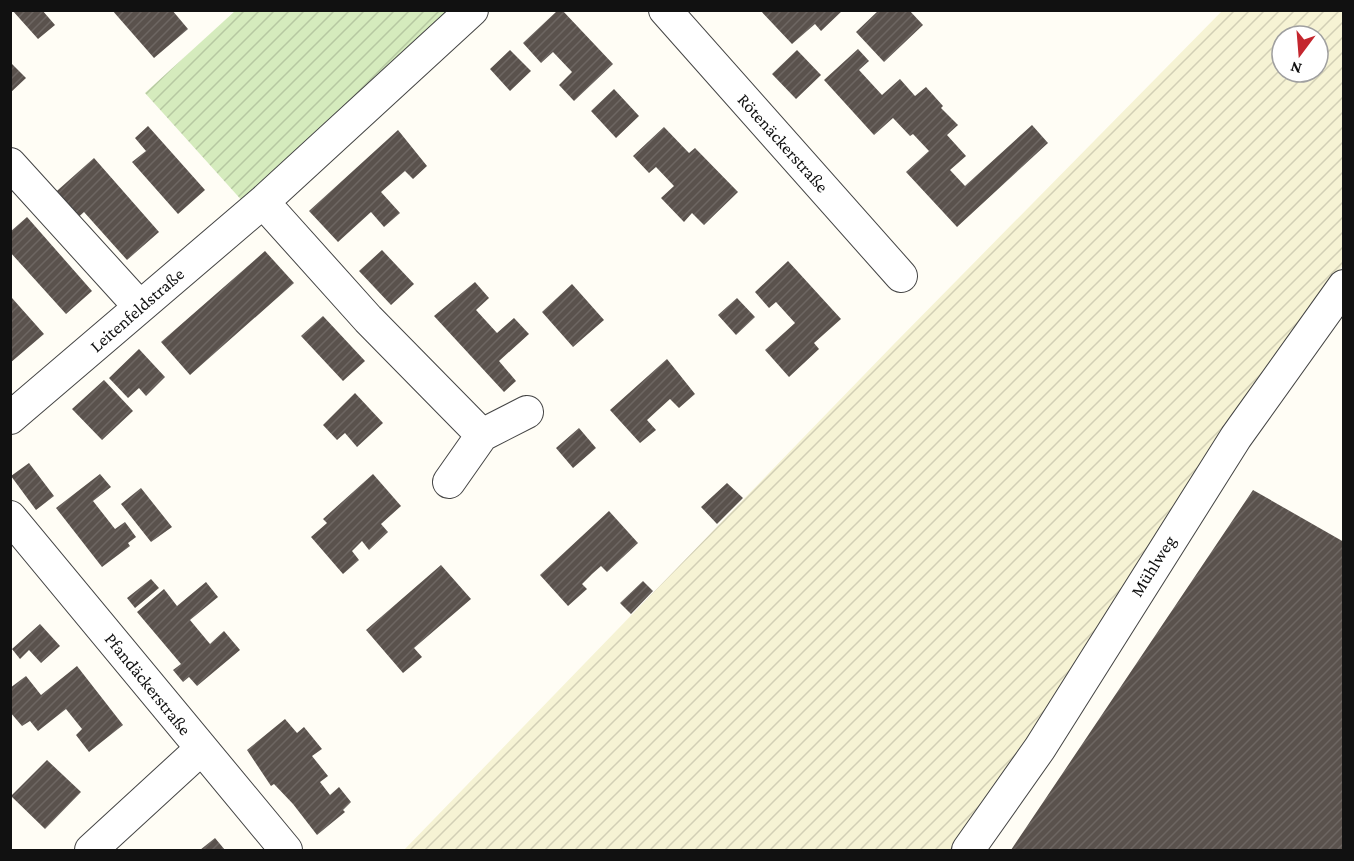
<svg xmlns="http://www.w3.org/2000/svg" width="1354" height="861" font-family="'Crimson Pro',serif">
<style>
.farmland{fill:url(#farmland-furrows);fill-rule:evenodd}
.garden{fill:url(#garden-furrows)}
.building{fill:url(#building-hatch)}
.lines{fill:none;stroke-linecap:round;stroke-linejoin:round}
.minor-casing{stroke:#444;stroke-width:34}
.minor{stroke:#fff;stroke-width:32}
.labels{text-anchor:middle;dominant-baseline:central;stroke-width:6;stroke-linejoin:round;paint-order:stroke}
.street-label{font-size:18px;fill:#111;stroke:#fff}
</style>
<defs>
<pattern id="farmland-furrows" width="10" height="10" patternUnits="userSpaceOnUse" patternTransform="scale(1.5)"><rect width="10" height="10" fill="#f6f3d4"/><path d="M-1 1l2-2M0 10L10 0M9 11l2-2" fill="none" stroke="#d2cfb5"/></pattern>
<pattern id="garden-furrows" width="10" height="10" patternUnits="userSpaceOnUse" patternTransform="scale(1.5)"><rect width="10" height="10" fill="#d5ebbd"/><path d="M-1 1l2-2M0 10L10 0M9 11l2-2" fill="none" stroke="#b6c8a1"/></pattern>
<pattern id="building-hatch" width="6" height="6" patternUnits="userSpaceOnUse" patternTransform="scale(1.5)"><rect width="6" height="6" fill="#5a524d"/><path d="M-1 1l2-2M0 6l6-6M5 7l2-2" fill="none" stroke="#6d6662"/></pattern>
</defs>
<rect width="100%" height="100%" fill="#fffdf5"/>
<path class="farmland" d="M 1222,11 L 1343,11 L 1343,265 L 1199,471 L 999,790 L 954,850 L 404,850 L 893,345 ZM 1282,36 L 1318,36 L 1318,72 L 1282,72 Z"/>
<path class="garden" d="M 235,11 L 459,11 L 245,204 L 145,93 Z"/>
<path class="building" d="M 12,10 L 42,10 L 55,25 L 38,39 Z
M 112,10 L 172,10 L 188,29 L 154,58 Z
M 558,10 L 562,10 L 613,64 L 574,101 L 559,85 L 572,72 L 553,52 L 541,63 L 523,43 Z
M 760,10 L 843,10 L 821,31 L 815,24 L 792,44 Z
M 879,10 L 909,10 L 923,25 L 884,62 L 856,32 Z
M 858,49 L 869,61 L 859,70 L 882,95 L 900,79 L 915,96 L 926,87 L 943,106 L 941,108 L 958,125 L 947,135 L 966,156 L 950,170 L 965,186 L 1032,125 L 1048,143 L 957,227 L 906,172 L 929,151 L 913,134 L 910,136 L 893,118 L 874,135 L 824,80 Z
M 510,50 L 531,71 L 510,91 L 490,69 Z
M 797,50 L 821,75 L 796,99 L 772,74 Z
M 10,62 L 26,78 L 10,93 Z
M 614,89 L 639,116 L 616,138 L 591,111 Z
M 148,126 L 205,190 L 178,214 L 132,162 L 146,151 L 135,138 Z
M 664,127 L 689,153 L 695,148 L 738,192 L 704,225 L 692,213 L 684,222 L 661,198 L 674,186 L 656,167 L 649,173 L 633,156 Z
M 398,130 L 427,166 L 413,179 L 405,171 L 381,192 L 400,213 L 384,227 L 371,212 L 338,242 L 309,211 Z
M 94,158 L 159,232 L 127,260 L 84,212 L 72,223 L 49,198 Z
M 27,217 L 92,291 L 66,314 L 10,252 L 10,232 Z
M 382,250 L 414,284 L 391,305 L 359,271 Z
M 265,251 L 294,283 L 190,375 L 161,342 Z
M 788,261 L 841,319 L 814,343 L 819,349 L 789,377 L 765,350 L 795,323 L 776,302 L 769,308 L 755,292 Z
M 475,282 L 489,298 L 476,310 L 497,333 L 514,318 L 529,334 L 499,361 L 516,381 L 504,392 L 434,316 Z
M 572,284 L 604,320 L 573,347 L 542,312 Z
M 12,298 L 44,334 L 10,363 L 10,300 Z
M 737,298 L 755,317 L 736,335 L 718,315 Z
M 323,316 L 365,361 L 343,381 L 301,336 Z
M 139,349 L 165,377 L 146,396 L 139,388 L 128,398 L 109,378 Z
M 667,359 L 695,394 L 679,408 L 670,399 L 647,420 L 656,430 L 640,443 L 610,410 Z
M 104,380 L 133,411 L 102,440 L 72,409 Z
M 355,393 L 383,423 L 357,447 L 345,433 L 337,440 L 323,425 Z
M 579,428 L 596,448 L 573,468 L 556,448 Z
M 29,463 L 54,496 L 36,510 L 11,476 Z
M 100,474 L 111,487 L 93,501 L 115,529 L 125,522 L 136,537 L 128,543 L 130,546 L 102,567 L 56,508 Z
M 373,474 L 401,506 L 381,524 L 388,532 L 369,550 L 362,541 L 352,551 L 359,560 L 343,574 L 311,537 L 327,523 L 323,519 Z
M 727,483 L 743,498 L 717,524 L 701,507 Z
M 141,488 L 172,527 L 151,542 L 121,504 Z
M 1253,490 L 1344,542 L 1344,850 L 1011,850 Z
M 609,511 L 638,543 L 607,572 L 601,566 L 592,574 L 582,584 L 587,589 L 568,606 L 540,575 Z
M 441,565 L 471,599 L 414,648 L 422,657 L 403,673 L 366,630 Z
M 151,579 L 159,588 L 135,608 L 127,598 Z
M 643,581 L 653,591 L 631,614 L 620,603 Z
M 206,582 L 218,597 L 190,620 L 210,644 L 224,631 L 240,650 L 197,686 L 189,677 L 183,682 L 173,670 L 181,664 L 137,612 L 164,589 L 177,606 Z
M 40,624 L 60,646 L 41,663 L 29,650 L 20,659 L 12,649 Z
M 77,666 L 123,725 L 89,752 L 76,735 L 82,729 L 66,709 L 38,731 L 30,721 L 22,726 L 10,712 L 10,688 L 26,676 L 41,695 Z
M 285,719 L 297,733 L 304,727 L 322,749 L 312,756 L 328,776 L 320,782 L 330,795 L 339,787 L 351,802 L 343,810 L 345,812 L 317,835 L 293,804 L 274,784 L 271,786 L 247,750 Z
M 47,760 L 81,792 L 45,829 L 11,796 Z
M 215,838 L 225,850 L 200,850 Z"/>
<g class="lines">
<defs>
<path id="minor" d="M 665,10 L 901,276
M 10,164 L 140,307
M 263,202 L 368,319 L 482,435
M 10,418 L 263,202 L 472,10
M 449,482 L 482,435 L 527,412
M 10,517 L 286,850
M 91,850 L 201,749
M 968,850 L 1040,748 L 1236,437 L 1344,286"/>
</defs>
<use href="#minor" class="minor-casing"/>
<use href="#minor" class="minor"/>
</g>
<g class="labels">
<g class="street-label">
<text transform="translate(783 143) rotate(48)">Rötenäckerstraße</text>
<text transform="translate(137 310) rotate(-41)">Leitenfeldstraße</text>
<text transform="translate(1153 566) rotate(-58)">Mühlweg</text>
<text transform="translate(148 684) rotate(51)">Pfandäckerstraße</text>
</g>
</g>
<rect width="1354" height="861" fill="none" stroke="#111111" stroke-width="24"/>
<g transform="translate(1300 54) rotate(196)"><circle r="28" fill="#ffffff" stroke="#a0a0a0" stroke-width="1.5"/>
<path d="M0-4.5L10 22L0 15L-10 22Z" fill="#c4262e"/>
<text y="-9" font-size="16" font-weight="bold" text-anchor="middle" fill="#111111">N</text>
</g>
</svg>
